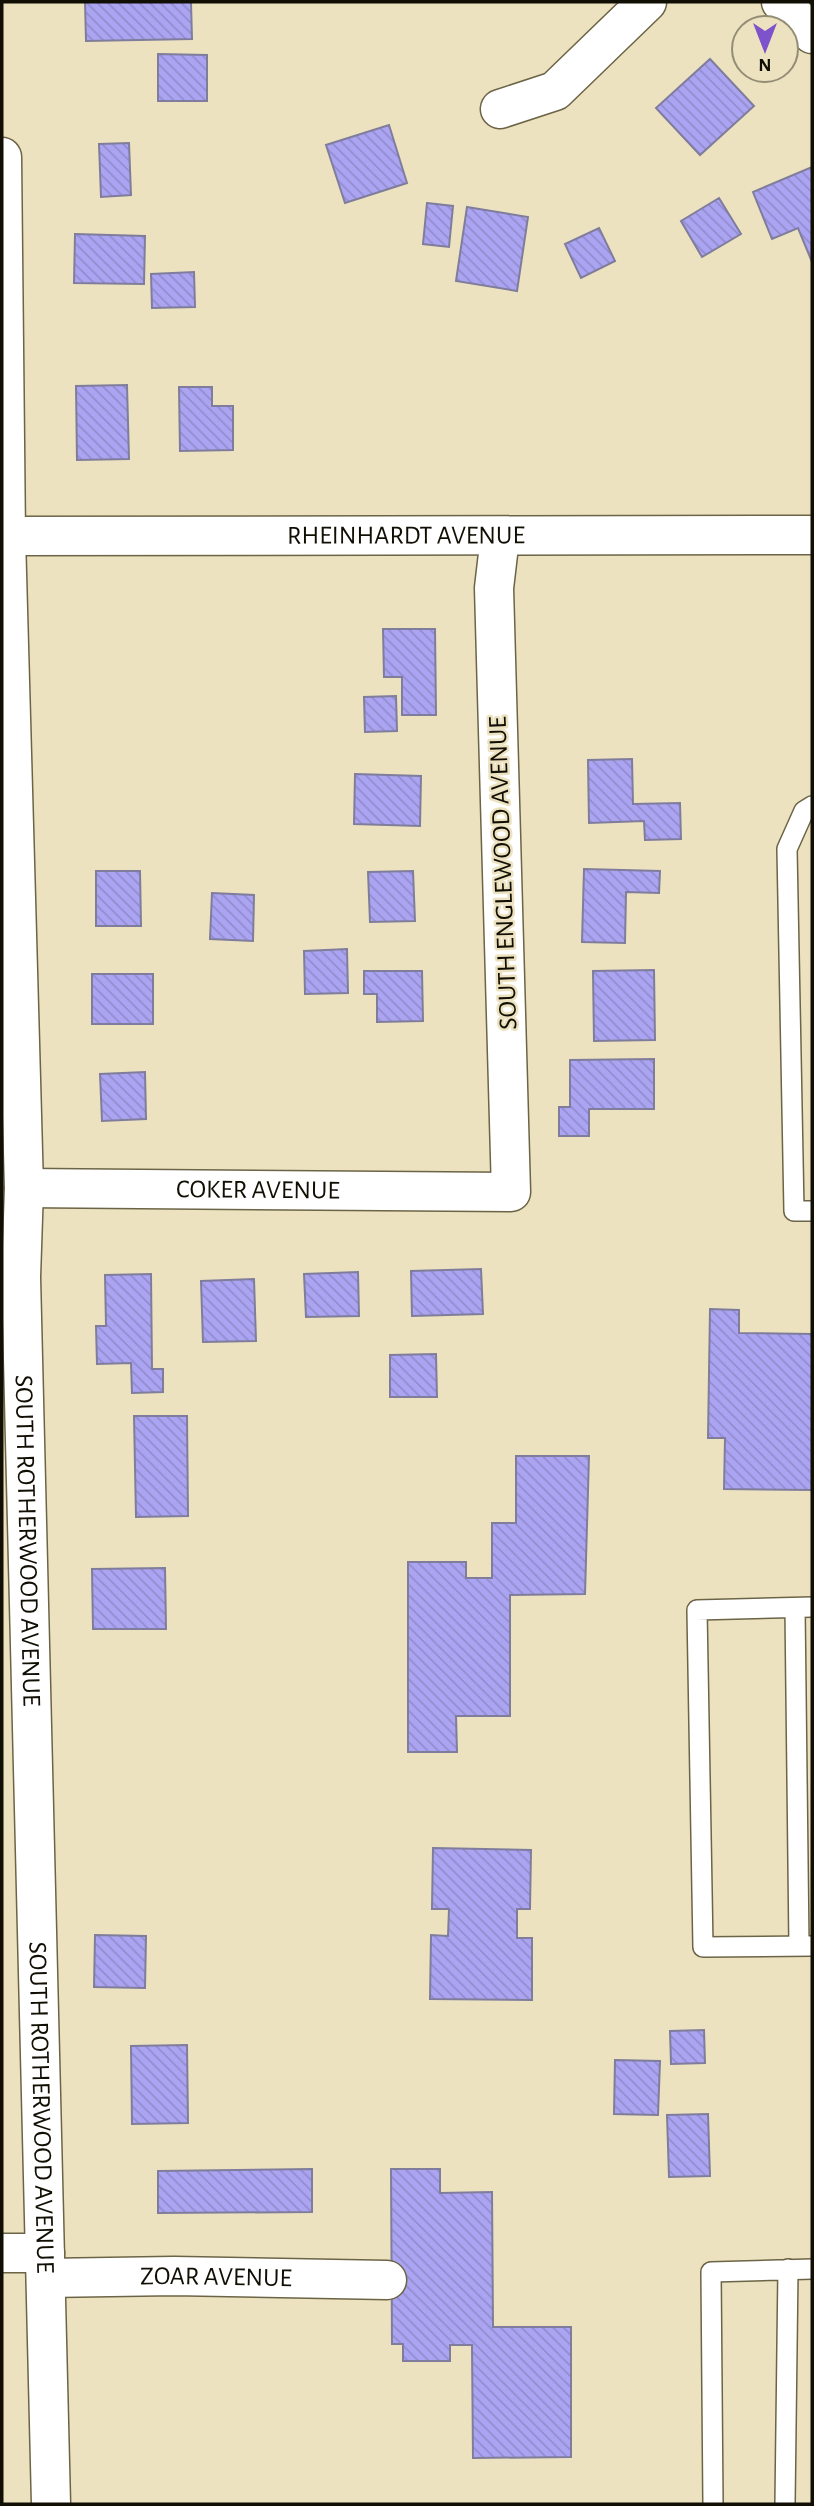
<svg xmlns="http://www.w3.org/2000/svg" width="814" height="2506" font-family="'Alegreya Sans',sans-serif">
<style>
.building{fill:url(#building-back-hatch);stroke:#7f7d9b;stroke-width:2}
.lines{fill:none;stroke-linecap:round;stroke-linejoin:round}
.lane-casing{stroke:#6c6446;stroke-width:22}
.street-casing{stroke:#6c6446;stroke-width:41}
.lane{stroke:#fff;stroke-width:19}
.street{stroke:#fff;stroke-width:38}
.labels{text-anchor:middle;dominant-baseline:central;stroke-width:5;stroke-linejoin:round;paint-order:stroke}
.street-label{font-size:26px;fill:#110e04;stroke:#ece2c0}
</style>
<defs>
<pattern id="building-back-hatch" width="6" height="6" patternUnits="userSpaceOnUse" patternTransform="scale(1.75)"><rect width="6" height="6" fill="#aba4f2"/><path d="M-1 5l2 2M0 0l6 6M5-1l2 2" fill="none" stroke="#928cce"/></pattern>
</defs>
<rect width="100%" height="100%" fill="#ece2c0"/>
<path class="building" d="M 85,2 L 191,2 L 192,39 L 86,41 Z
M 158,54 L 207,55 L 207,101 L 158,101 Z
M 710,59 L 754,106 L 700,155 L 656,108 Z
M 389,125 L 407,183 L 345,203 L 326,145 Z
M 129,143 L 131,195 L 101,197 L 99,144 Z
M 812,167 L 812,262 L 798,228 L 772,239 L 753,192 Z
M 719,198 L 741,234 L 702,257 L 681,221 Z
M 427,203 L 453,206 L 449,247 L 423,244 Z
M 467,207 L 528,217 L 517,291 L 456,281 Z
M 599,228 L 615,261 L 581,278 L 565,244 Z
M 75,234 L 145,236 L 144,284 L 74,283 Z
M 194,272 L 195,307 L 152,308 L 151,274 Z
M 127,385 L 129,459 L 77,460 L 76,386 Z
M 179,387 L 212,387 L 212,406 L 233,406 L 233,450 L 180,451 Z
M 383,629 L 435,629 L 436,715 L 402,715 L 402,677 L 384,677 Z
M 396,696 L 397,731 L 365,732 L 364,697 Z
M 632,759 L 633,804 L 680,803 L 681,839 L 645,840 L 644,821 L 589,823 L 588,760 Z
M 355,774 L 421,776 L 420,826 L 354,824 Z
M 584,869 L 660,871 L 659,893 L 626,892 L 625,943 L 582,942 Z
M 96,871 L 140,871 L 141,926 L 96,926 Z
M 413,871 L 415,921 L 370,922 L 368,872 Z
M 212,893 L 254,895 L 253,941 L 210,939 Z
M 347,949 L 348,993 L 305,994 L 304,951 Z
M 654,970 L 655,1040 L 594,1041 L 593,971 Z
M 364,971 L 422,971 L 423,1021 L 377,1022 L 377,994 L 364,994 Z
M 92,974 L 153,974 L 153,1024 L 92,1024 Z
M 654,1059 L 654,1109 L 589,1109 L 589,1136 L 559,1136 L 559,1107 L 570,1107 L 570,1060 Z
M 145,1072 L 146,1119 L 102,1121 L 100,1074 Z
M 481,1269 L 483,1314 L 412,1316 L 411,1271 Z
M 358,1272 L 359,1316 L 306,1317 L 304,1274 Z
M 151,1274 L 152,1369 L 163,1369 L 163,1392 L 132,1393 L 131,1363 L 97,1364 L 96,1326 L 106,1326 L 105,1275 Z
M 254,1279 L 256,1341 L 203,1342 L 201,1281 Z
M 710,1309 L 739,1310 L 739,1333 L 812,1334 L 812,1490 L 724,1489 L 725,1438 L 708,1438 Z
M 436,1354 L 437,1397 L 390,1397 L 390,1355 Z
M 134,1416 L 187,1416 L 188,1516 L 136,1517 Z
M 516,1456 L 589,1456 L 585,1594 L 510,1595 L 510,1716 L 456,1716 L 457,1752 L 408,1752 L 408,1562 L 466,1562 L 466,1578 L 492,1578 L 492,1523 L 516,1523 Z
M 165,1568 L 166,1629 L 93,1629 L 92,1569 Z
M 433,1848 L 531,1850 L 530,1909 L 517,1909 L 517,1938 L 532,1938 L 532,2000 L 430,1999 L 431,1935 L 448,1936 L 449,1909 L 432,1909 Z
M 95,1935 L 146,1936 L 145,1988 L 94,1987 Z
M 704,2030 L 705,2063 L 671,2064 L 670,2031 Z
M 187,2045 L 188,2123 L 132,2124 L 131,2046 Z
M 615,2060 L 660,2061 L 658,2115 L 614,2114 Z
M 708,2114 L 710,2176 L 669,2177 L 667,2115 Z
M 312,2169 L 312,2212 L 158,2213 L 158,2171 Z
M 391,2169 L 440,2169 L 440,2193 L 492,2192 L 493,2327 L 571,2327 L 571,2457 L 473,2458 L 472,2345 L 450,2345 L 450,2361 L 403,2361 L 403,2344 L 392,2344 Z"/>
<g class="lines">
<defs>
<path id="lane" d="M 812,806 L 804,811 L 787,849 L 794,1211 L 812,1211
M 812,1607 L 697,1610 L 703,1947 L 812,1946
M 795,1608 L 799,1946
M 713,2504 L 711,2272 L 812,2269
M 785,2504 L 788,2269"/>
<g id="street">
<path d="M 781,2 L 812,34"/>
<path d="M 500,109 L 555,91 L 647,2"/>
<path id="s1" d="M 2,157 L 6,537 L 24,1188 L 21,1277 L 51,2504"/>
<path id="s2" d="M 2,536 L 812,535"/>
<path id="s3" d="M 24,1188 L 511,1192 L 494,588 L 500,537"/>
<path d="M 2,2253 L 45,2253"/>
<path id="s4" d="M 46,2278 L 174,2276 L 387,2280"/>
</g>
</defs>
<use href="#lane" class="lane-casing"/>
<use href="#street" class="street-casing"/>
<use href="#lane" class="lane"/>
<use href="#street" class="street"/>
</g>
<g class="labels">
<g class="street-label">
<text stroke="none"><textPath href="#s2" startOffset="404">RHEINHARDT AVENUE</textPath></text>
<text transform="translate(503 873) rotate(-92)">SOUTH ENGLEWOOD AVENUE</text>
<text stroke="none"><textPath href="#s3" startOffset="234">COKER AVENUE</textPath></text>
<text stroke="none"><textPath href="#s1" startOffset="1384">SOUTH ROTHERWOOD AVENUE</textPath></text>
<text stroke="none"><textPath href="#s1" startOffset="1951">SOUTH ROTHERWOOD AVENUE</textPath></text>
<text stroke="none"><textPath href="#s4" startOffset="170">ZOAR AVENUE</textPath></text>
</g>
</g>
<rect width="814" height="2506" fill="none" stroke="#110e04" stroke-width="7"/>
<g transform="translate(765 49) rotate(180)"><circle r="33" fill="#ece2c0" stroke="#948d75" stroke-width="2"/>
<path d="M0-5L12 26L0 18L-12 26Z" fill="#7e52ca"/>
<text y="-10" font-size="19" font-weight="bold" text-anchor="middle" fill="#110e04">N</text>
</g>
</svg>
